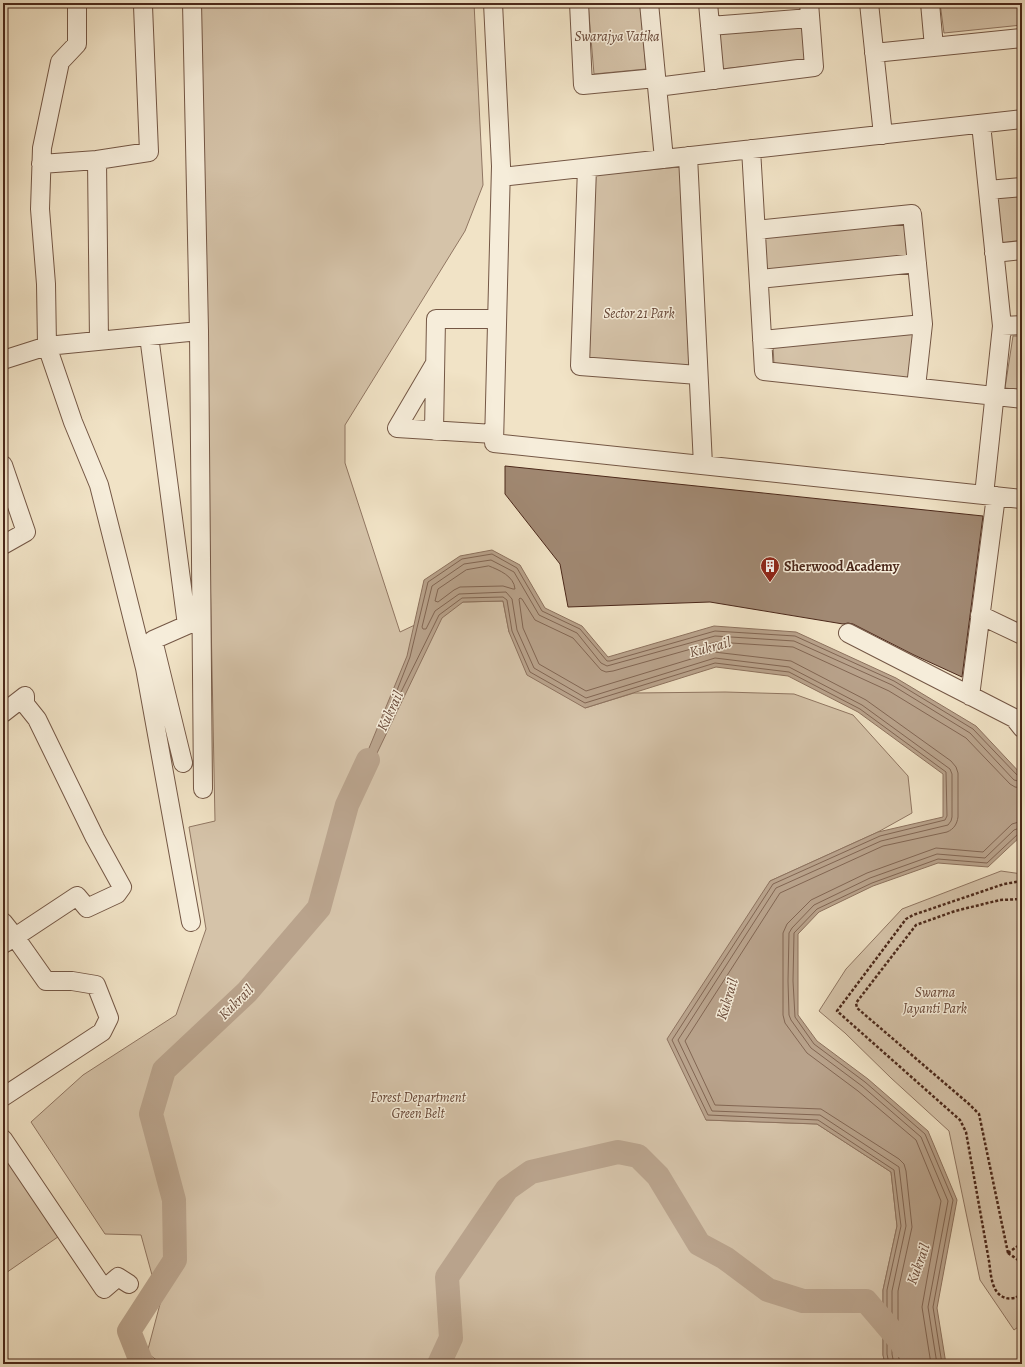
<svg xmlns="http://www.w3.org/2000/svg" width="1025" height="1367" font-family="Alegreya,serif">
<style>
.green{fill:#d5c3a9;stroke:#907662}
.water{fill:#b9a38c;stroke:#8d725e}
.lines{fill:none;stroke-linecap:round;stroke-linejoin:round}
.shore{stroke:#826653;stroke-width:1}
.river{stroke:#b9a38c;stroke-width:24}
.building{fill:#a18973;stroke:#4b281a}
.minor-casing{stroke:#745745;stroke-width:20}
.path{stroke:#4b281a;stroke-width:2.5;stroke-dasharray:3 2;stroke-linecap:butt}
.minor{stroke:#f6edda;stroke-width:18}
.labels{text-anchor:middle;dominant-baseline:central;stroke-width:3;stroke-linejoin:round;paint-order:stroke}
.park-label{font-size:14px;font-style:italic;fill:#674737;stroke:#f6edda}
.poi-label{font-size:14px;font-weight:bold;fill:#4b281a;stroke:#f6edda;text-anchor:start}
.water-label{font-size:15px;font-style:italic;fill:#6c4d3c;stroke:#f6edda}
</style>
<rect width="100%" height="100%" fill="#f1e3c6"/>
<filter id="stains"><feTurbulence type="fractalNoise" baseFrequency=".005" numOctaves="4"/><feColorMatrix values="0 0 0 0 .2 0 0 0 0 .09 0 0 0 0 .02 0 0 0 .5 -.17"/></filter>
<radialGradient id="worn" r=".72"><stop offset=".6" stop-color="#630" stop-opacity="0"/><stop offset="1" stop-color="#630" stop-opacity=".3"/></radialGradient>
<path class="green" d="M 199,3 L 474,3 L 483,185 L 465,231 L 345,425 L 345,463 L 400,632 L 463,602 L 503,601 L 509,632 L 585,708 L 634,693 L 725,692 L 794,694 L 853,715 L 908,776 L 912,813 L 878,832 L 770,881 L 706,1120 L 817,1124 L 891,1172 L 897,1226 L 883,1290 L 883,1355 L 885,1364 L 162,1364 L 147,1353 L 160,1304 L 141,1235 L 105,1234 L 31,1122 L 83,1075 L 176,1015 L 206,929 L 189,827 L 215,821 Z
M 588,3 L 640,3 L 646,69 L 594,74 Z
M 940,3 L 1022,3 L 1022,25 L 944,33 Z
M 804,24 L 808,60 L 721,69 L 718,32 Z
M 680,167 L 690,366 L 589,358 L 595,175 Z
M 1022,195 L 1022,241 L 1001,243 L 997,197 Z
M 905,223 L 909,257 L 767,272 L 763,238 Z
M 917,332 L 911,380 L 774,365 L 773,345 Z
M 1013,336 L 1022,336 L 1022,390 L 1005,388 Z
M 1001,871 L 1022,874 L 1022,1324 L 1014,1330 L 980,1280 L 949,1131 L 891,1078 L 845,1033 L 819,1011 L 846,969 L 902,909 Z
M 15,1157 L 65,1232 L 3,1275 L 3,1165 Z"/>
<path class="water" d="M 492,550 L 520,565 L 545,608 L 582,626 L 608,657 L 714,626 L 796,632 L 896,678 L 976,726 L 1022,775 L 1022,835 L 988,867 L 938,863 L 873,886 L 819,912 L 798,934 L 798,1015 L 817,1041 L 868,1079 L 928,1131 L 957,1200 L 937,1308 L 946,1364 L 885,1364 L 883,1355 L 883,1290 L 897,1226 L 891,1172 L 817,1124 L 706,1120 L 667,1039 L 770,881 L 878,832 L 943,817 L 943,774 L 858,712 L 788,676 L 716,667 L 585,708 L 527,675 L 509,632 L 503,601 L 463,602 L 442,618 L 367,774 L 355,790 L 360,770 L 407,656 L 424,580 L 460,556 Z"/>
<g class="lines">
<path class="shore" d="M 489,566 C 499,570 514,576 515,589 L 513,589 L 503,586 L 460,587 L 454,590 L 438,602 L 435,601 L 438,589 L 466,570 Z
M 889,1364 L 887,1354 L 887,1290 L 901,1226 L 894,1170 L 818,1120 L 708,1115 L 672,1040 L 773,884 L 880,836 L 945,820 L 947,816 L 946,772 L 860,709 L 789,672 L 715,663 L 585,703 L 530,672 L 512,631 L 507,600 L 503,597 L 462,598 L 439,615 L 400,694 L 398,695 L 396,693 L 410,657 L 428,582 L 462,559 L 492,554 L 517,568 L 542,611 L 580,629 L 607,661 L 610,661 L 715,631 L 795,636 L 894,681 L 973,729 L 1018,776 L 1022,777
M 894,1364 L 892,1354 L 892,1291 L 906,1226 L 899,1167 L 820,1115 L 712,1111 L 678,1040 L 776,888 L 881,841 L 948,825 L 951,821 L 952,817 L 952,774 L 950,769 L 862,705 L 789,667 L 715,658 L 586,698 L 534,668 L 517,630 L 512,599 L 506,592 L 459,594 L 435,611 L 426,629 L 423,629 L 422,627 L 432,586 L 464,564 L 491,560 L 514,572 L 539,615 L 577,633 L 601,663 L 607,666 L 715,636 L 794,641 L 892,685 L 970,733 L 1014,780 L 1022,782
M 900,1364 L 898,1353 L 898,1291 L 912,1227 L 906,1171 L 904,1164 L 899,1159 L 821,1109 L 715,1105 L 685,1041 L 780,893 L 883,846 L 947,832 C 954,829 957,824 958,817 L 958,773 L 956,767 L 951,761 L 866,700 L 791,661 L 714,652 L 586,691 L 539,664 L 523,628 L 519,599 L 520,598 L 522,599 L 535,620 L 573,638 L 601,670 L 606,672 L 613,671 L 716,642 L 793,647 L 889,691 L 966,738 L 1010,784 L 1015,787 L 1022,788
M 931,1364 L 922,1307 L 941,1201 L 916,1140 L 858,1091 L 807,1053 L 785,1023 L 783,1015 L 783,933 L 787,924 L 811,900 L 867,873 L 936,848 L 983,852 L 1012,824 L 1022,821
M 937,1364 L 928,1307 L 948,1201 L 921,1137 L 862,1086 L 811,1048 L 791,1020 L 789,1015 L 788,981 L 789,933 L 792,928 L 814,905 L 870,878 L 937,854 L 985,858 L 1014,830 L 1022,827
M 942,1364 L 933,1307 L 953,1200 L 925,1134 L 865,1082 L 814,1044 L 795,1017 L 793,981 L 794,933 L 817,909 L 872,883 L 938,859 L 987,863 L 1018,834 L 1022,832"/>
<path class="river" d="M 142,1364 L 129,1331 L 175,1260 L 174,1200 L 151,1114 L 164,1070 L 247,992 L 319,908 L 347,805 L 368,760
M 439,1364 L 451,1338 L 447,1277 L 507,1189 L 531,1172 L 618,1152 L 638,1156 L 658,1176 L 699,1244 L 725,1258 L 768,1290 L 803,1301 L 866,1301 L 901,1342 L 903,1346"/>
</g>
<path class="building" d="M 505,466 L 983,516 L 962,677 L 914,655 L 853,624 L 848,623 L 843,624 L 710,602 L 568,607 L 560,564 L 505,494 Z"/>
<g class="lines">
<defs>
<path id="minor" d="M 77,3 L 77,44 L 60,62 L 42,148 L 40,209 L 46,284 L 47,346 L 73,422 L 99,485 L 118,560 L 145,668 L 191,922
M 192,3 L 199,331 L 203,789
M 493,3 L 501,166 L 494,443 L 1022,499
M 579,3 L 583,85 L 656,78
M 649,3 L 664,159
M 708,3 L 715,80
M 869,3 L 883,135
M 930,3 L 934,47
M 710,26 L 810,18
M 874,53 L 1022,38
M 657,87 L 814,67 L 809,3
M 981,124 L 1002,326 L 984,495
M 751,149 L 764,371 L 1022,399
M 688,156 L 703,465
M 97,160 L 149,152 L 143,6
M 41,164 L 97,160 L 99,341
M 587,168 L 580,366 L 698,375
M 501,177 L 1022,119
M 988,190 L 1022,187
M 756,230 L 912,214 L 923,324 L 916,387
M 994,253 L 1022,250
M 759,279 L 917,263
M 1002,326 L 1022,325
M 149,336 L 187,625 L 153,640 L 183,763
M 762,340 L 923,324
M 3,360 L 47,346 L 199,331
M 434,365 L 397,428 L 494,434
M 434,431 L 436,319 L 497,319
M 3,465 L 26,532 L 3,545
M 980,615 L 1022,635
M 848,633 L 1014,718 L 1022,728
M 970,696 L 996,496
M 3,713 L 25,696 L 25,704 L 37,719 L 95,838 L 122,887 L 117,894 L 87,908 L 77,896 L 15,937 L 46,981 L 72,981 L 96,985 L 109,1018 L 102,1032 L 3,1097
M 3,922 L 15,937 L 3,944
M 3,1139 L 104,1289 L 118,1277 L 129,1284"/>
</defs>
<use href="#minor" class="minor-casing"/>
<path class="path" d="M 1022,881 L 1004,884 L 913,915 L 906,919 L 837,1011 L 960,1120 L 966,1132 L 989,1261 C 991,1274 991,1294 1006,1298 C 1009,1299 1013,1298 1016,1298 L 1022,1292
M 1008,1253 L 979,1114 L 969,1104 L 857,1008 L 856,1003 L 916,925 L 955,911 L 1000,900 L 1022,899
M 1008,1253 L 1018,1260 L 1022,1265
M 1008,1253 L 1022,1243"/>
<use href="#minor" class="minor"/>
</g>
<defs>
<symbol id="building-pin" viewBox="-11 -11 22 30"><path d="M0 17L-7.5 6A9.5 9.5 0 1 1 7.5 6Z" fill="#8f2418" stroke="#f6edda"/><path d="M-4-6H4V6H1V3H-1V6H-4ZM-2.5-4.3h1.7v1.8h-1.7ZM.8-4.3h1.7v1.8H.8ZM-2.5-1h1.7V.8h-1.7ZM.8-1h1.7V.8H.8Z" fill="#fff"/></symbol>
</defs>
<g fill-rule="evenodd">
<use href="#building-pin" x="759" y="555" width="22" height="30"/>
</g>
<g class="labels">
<g class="park-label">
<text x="617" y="36">Swarajya Vatika</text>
<text x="639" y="313">Sector 21 Park</text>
<text x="935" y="992">Swarna<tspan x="935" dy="16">Jayanti Park</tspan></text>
<text x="418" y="1097">Forest Department<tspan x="418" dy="16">Green Belt</tspan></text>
</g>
<g class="poi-label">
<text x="784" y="566">Sherwood Academy</text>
</g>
<g class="water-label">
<text transform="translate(710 647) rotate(-15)">Kukrail</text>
<text transform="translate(390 711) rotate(-65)">Kukrail</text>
<text transform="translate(727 999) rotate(-73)">Kukrail</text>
<text transform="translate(236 1002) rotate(-45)">Kukrail</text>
<text transform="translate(918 1264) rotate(-70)">Kukrail</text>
</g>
</g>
<rect width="1025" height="1367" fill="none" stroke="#f1e3c6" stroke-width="16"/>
<rect x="4" y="4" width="1017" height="1359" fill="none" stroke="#4b281a" stroke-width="2"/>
<rect x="8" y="8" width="1009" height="1351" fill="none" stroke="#4b281a"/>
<rect width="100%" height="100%" filter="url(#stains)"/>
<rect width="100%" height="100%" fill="url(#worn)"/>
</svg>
